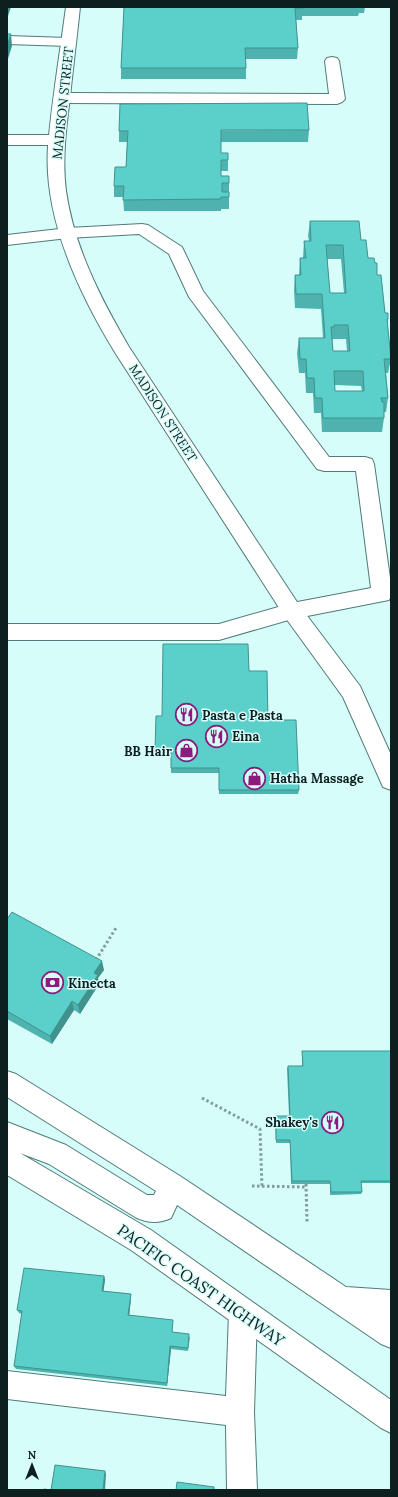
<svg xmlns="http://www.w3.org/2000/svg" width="398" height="1497" font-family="Lora,serif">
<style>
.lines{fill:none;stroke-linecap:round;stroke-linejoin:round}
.minor-casing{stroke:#4f7b78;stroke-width:2}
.major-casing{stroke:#4f7b78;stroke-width:2}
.highway-casing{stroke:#4f7b78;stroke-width:2}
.path{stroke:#7f9d9b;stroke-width:3;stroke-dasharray:2.5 2.5;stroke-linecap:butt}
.minor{fill:#fff;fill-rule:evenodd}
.major{fill:#fff;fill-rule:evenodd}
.highway{fill:#fff;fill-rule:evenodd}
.wall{fill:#4eb3ae;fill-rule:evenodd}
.shaded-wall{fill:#40928d}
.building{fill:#5bd0ca;stroke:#40928d;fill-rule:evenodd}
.labels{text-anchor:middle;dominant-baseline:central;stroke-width:3;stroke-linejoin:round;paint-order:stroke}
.street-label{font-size:13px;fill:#0d201f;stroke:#d7fdfa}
.poi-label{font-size:13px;font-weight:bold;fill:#0d201f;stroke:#d7fdfa;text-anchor:start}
.near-street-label{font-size:16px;fill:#0d201f;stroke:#d7fdfa}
</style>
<rect width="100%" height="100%" fill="#d7fdfa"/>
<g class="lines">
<defs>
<path id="minor" d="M 7,36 L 69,38 L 74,39 L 76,42 L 74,45 L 69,46 L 7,44 Z
M 332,57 L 337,58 L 339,61 L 345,99 L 342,102 L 337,104 L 62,103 L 57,101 L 54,98 L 57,95 L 62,93 L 329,94 L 325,61 L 327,58 Z
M 7,135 L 57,135 L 63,137 L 65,140 L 63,143 L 57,145 L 7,145 Z
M 142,224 L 148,225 L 182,247 L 203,291 L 329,457 L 365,457 L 372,459 L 374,464 L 391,585 L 391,596 L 389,600 L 292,619 L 219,640 L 7,640 L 7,624 L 219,624 L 292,603 L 371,588 L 356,471 L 324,471 L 317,469 L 189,297 L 169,254 L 139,234 L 68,238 L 7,245 L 7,235 L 68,228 Z
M 243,1299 L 253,1303 L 257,1313 L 254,1412 L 257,1490 L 227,1490 L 226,1425 L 7,1399 L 7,1371 L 226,1396 L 229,1313 L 233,1303 Z"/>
<path id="major" d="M 66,7 L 80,7 C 77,37 73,67 70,97 C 66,128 62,160 66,191 C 74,247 101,299 129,347 L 299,605 L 360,686 L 391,755 L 391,790 L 383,787 L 343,697 L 285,617 L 116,354 C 79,294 43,218 48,146 C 52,100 60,53 66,7 Z"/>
<path id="highway" d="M 7,1071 L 16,1074 L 180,1176 L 346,1287 L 391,1290 L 391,1348 L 381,1344 L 177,1205 L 171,1218 C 159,1224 147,1223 135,1217 L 49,1164 L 20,1153 L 151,1230 L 391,1400 L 391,1433 L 381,1428 L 131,1250 L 7,1175 L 7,1122 L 66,1145 L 147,1195 L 154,1195 L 156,1191 L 7,1097 Z"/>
</defs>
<use href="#minor" class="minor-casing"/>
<use href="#major" class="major-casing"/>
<use href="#highway" class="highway-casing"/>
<path class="path" d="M 96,960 L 116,928
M 202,1098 L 260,1129 L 262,1187
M 306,1184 L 307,1222
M 252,1186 L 306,1187"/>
<use href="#minor" class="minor"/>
<use href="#major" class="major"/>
<use href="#highway" class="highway"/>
</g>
<path class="wall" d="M 124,7 L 365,7 L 364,13 L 359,13 L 358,16 L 302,16 L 302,20 L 296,20 L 298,48 L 297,59 L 246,59 L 246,79 L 121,79 L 121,68 Z
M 309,130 L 308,142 L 221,142 L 221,153 L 228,160 L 228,171 L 221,171 L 221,176 L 229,183 L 229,209 L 221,209 L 221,211 L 124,211 L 123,197 L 114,197 L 114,186 L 126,167 L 127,142 L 119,142 L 119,131 Z
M 310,221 L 361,240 L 368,258 L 377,275 L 385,313 L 388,319 L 387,326 L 391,359 L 388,373 L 386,373 L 388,398 L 386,412 L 384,412 L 384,418 L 382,432 L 322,432 L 321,413 L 314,413 L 313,393 L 306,393 L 305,373 L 299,373 L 297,353 L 299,338 L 323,338 L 321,309 L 295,308 L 294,290 L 295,275 L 299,275 L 300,258 L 303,258 L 304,241 L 309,241 L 308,236 ZM 327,259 L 341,259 L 344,293 L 330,293 ZM 333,339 L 346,339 L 347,351 L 333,351 L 332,342 ZM 335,385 L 361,386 L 362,391 L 335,391 Z
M 249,671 L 268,720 L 299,790 L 298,794 L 219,794 L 219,773 L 171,773 L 171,754 L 155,754 L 155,750 L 162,716 Z
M 7,919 L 104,970 L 98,978 L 99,984 L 80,1014 L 74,1010 L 52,1044 L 7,1019 Z
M 302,1051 L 391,1051 L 391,1183 L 361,1183 L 362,1192 L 361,1194 L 335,1195 L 330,1195 L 330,1184 L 291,1184 L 290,1143 L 276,1143 L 275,1119 L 276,1116 L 289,1116 L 287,1069 L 288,1066 L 302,1066 Z
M 104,1276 L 105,1280 L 103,1291 L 131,1294 L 131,1298 L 129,1315 L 173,1323 L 172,1332 L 190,1337 L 188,1351 L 171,1349 L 167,1386 L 16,1369 L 14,1366 L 22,1314 L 19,1313 L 17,1310 Z"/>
<path class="shaded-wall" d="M 7,7 L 11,7 L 7,19 Z
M 11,34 L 12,46 L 7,62 L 7,46 Z
M 7,69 L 8,78 L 7,82 Z
M 102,961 L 104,970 L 98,978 L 99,984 L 80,1014 L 78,1005 L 94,973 Z
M 72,1001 L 74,1010 L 52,1044 L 50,1036 Z
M 104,1276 L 105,1280 L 103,1295 L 102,1291 Z
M 131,1294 L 131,1298 L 129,1318 L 128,1315 Z
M 170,1346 L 171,1349 L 167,1386 L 167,1383 Z
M 105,1471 L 106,1474 L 105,1490 L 103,1490 Z"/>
<path class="building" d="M 124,7 L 303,7 L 303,8 L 295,8 L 298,48 L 245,48 L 246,68 L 121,68 Z
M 7,34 L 11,34 L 7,46 Z
M 307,103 L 309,130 L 221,130 L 221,153 L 228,153 L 228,160 L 221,160 L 221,176 L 229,176 L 229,183 L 222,183 L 222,192 L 229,192 L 229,197 L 221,197 L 221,199 L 123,200 L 124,186 L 114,186 L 115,167 L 126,167 L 128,131 L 119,131 L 120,104 Z
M 310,221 L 359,221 L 361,240 L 366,240 L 368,258 L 374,258 L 375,263 L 377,263 L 377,275 L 381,275 L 385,313 L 388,313 L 388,319 L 387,319 L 391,359 L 384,359 L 388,398 L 381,398 L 382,402 L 384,402 L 384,418 L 323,418 L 322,398 L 315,398 L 314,378 L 307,378 L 306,359 L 300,359 L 299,338 L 325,338 L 322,294 L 296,294 L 295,275 L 301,275 L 300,258 L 306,258 L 304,241 L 311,241 ZM 326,245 L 343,245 L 346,293 L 330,293 ZM 334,325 L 348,325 L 350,351 L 333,351 L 331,327 L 334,327 ZM 334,371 L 363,371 L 364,391 L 335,391 Z
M 163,644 L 248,644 L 249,671 L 267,671 L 268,720 L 296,720 L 299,790 L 219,790 L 219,768 L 171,768 L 171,750 L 155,750 L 156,716 L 162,716 Z
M 12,912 L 102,961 L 94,973 L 98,975 L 78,1005 L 72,1001 L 50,1036 L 7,1011 L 7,919 Z
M 302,1051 L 391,1051 L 391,1181 L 361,1181 L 362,1192 L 331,1192 L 330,1181 L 292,1181 L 290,1140 L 276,1140 L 276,1116 L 290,1116 L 288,1066 L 303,1066 Z
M 24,1268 L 104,1276 L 102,1291 L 131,1294 L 128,1315 L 173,1320 L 172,1332 L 189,1334 L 188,1348 L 170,1346 L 167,1383 L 14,1366 L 22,1311 L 17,1310 Z
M 55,1465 L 105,1471 L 103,1490 L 43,1490 L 44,1489 L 51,1490 Z
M 177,1482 L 214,1487 L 214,1490 L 176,1490 Z"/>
<defs>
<symbol id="restaurant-ring" viewBox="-11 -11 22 22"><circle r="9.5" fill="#d7fdfa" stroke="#8c1b7d" stroke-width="1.5"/><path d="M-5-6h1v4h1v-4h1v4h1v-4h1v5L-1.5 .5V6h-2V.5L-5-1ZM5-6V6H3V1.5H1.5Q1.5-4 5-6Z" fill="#8c1b7d"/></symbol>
<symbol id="shop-ring" viewBox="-11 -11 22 22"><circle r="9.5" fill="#d7fdfa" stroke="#8c1b7d" stroke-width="1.5"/><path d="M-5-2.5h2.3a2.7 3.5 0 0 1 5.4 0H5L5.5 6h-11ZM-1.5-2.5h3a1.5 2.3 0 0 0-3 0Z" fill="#8c1b7d"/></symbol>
<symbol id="bank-ring" viewBox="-11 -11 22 22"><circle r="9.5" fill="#d7fdfa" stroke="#8c1b7d" stroke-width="1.5"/><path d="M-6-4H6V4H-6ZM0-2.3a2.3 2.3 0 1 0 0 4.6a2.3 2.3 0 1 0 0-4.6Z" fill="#8c1b7d"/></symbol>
</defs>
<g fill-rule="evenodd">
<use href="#restaurant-ring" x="174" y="702" width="25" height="25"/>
<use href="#restaurant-ring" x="204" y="724" width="25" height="25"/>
<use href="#shop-ring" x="174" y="738" width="25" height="25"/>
<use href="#shop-ring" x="242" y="766" width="25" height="25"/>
<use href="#bank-ring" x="40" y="970" width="25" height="25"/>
<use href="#restaurant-ring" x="320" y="1110" width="25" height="25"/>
</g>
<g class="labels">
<g class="street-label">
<text transform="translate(63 103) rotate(-84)">MADISON STREET</text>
<text transform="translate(163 413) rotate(57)">MADISON STREET</text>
</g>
<g class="poi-label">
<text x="202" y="715">Pasta e Pasta</text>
<text x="232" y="736">Eina</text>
<text x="172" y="751" text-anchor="end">BB Hair</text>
<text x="270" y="778">Hatha Massage</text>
<text x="68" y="983">Kinecta</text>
<text x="318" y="1122" text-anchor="end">Shakey's</text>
</g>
<g class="near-street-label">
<text transform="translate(201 1285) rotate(35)">PACIFIC COAST HIGHWAY</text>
</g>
</g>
<rect width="398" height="1497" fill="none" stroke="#0d201f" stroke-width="16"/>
<g transform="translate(32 1465)" stroke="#d7fdfa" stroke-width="3" paint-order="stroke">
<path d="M0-3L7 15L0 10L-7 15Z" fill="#0d201f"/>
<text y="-6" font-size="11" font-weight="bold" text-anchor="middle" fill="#0d201f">N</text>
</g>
</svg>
